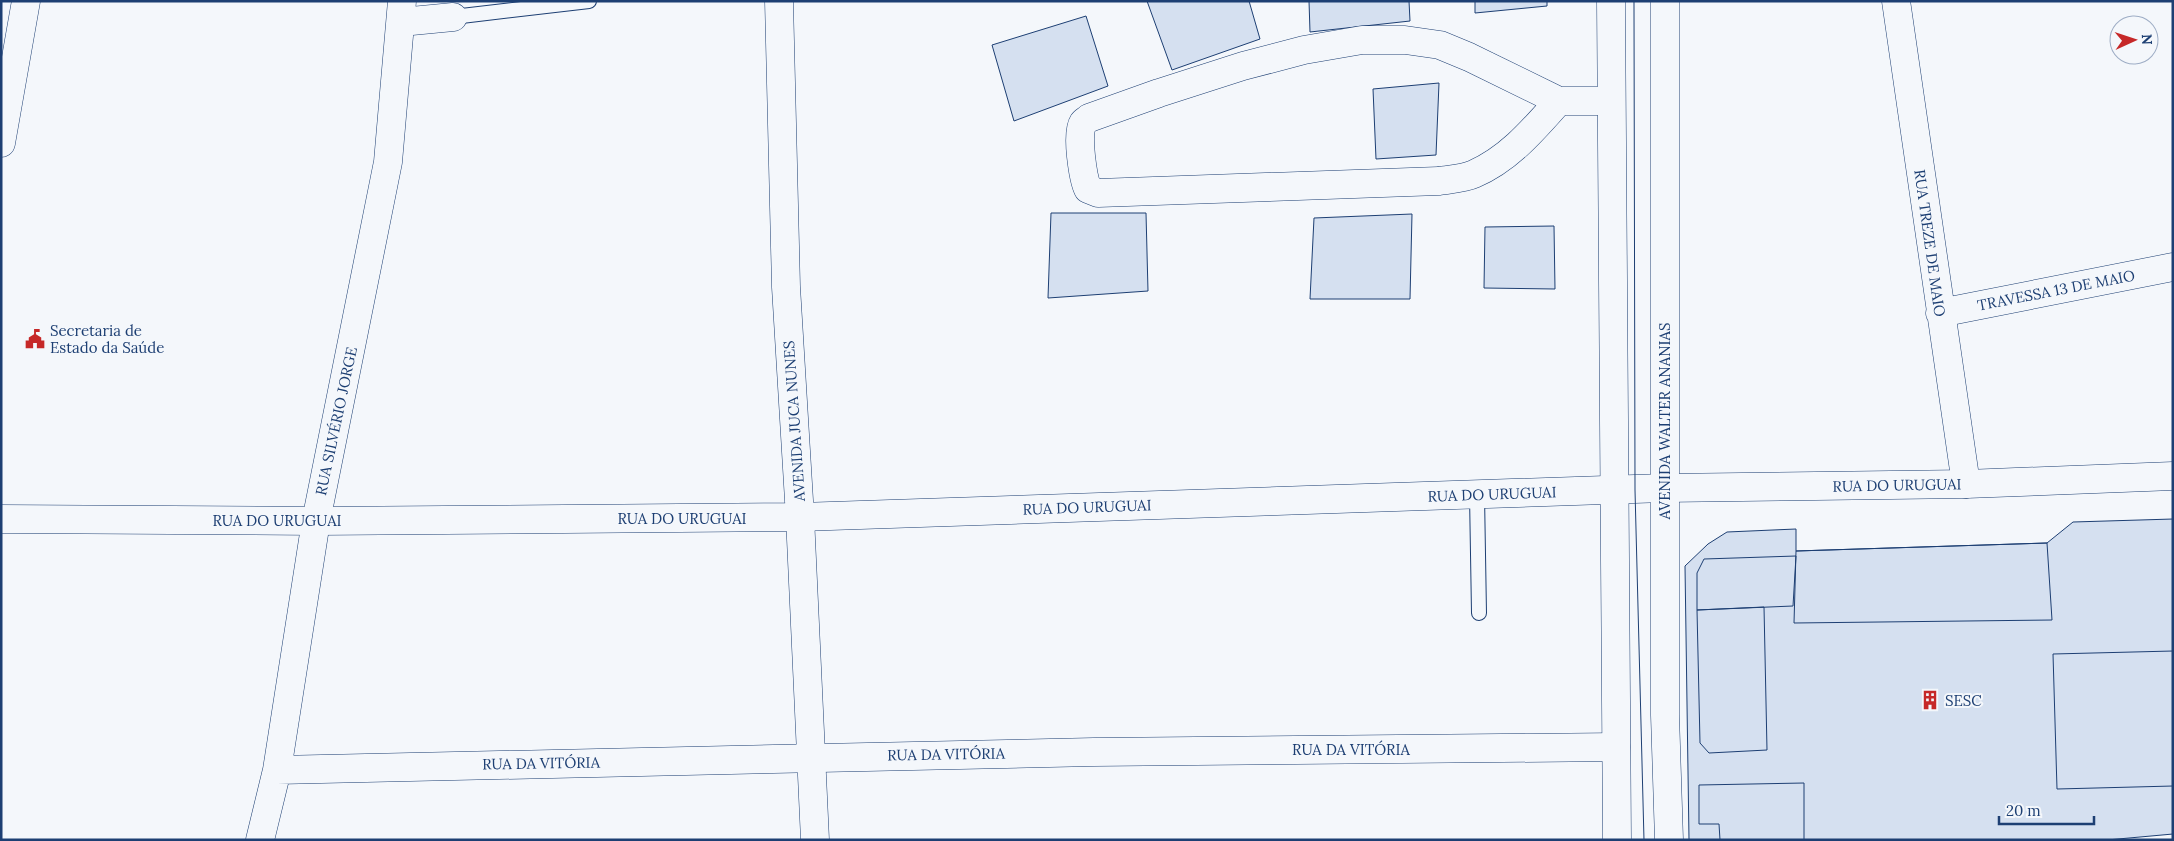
<svg xmlns="http://www.w3.org/2000/svg" width="2174" height="841" font-family="Lora,serif">
<style>
.building{fill:#d5e0f0;stroke:#1d3f73}
.lines{fill:none;stroke-linecap:round;stroke-linejoin:round}
.service-casing{stroke:#1d3f73;stroke-width:16}
.minor-casing{stroke:#1d3f73;stroke-width:29}
.tertiary-casing{stroke:#1d3f73;stroke-width:29}
.secondary-casing{stroke:#1d3f73;stroke-width:29}
.trunk-casing{stroke:#1d3f73;stroke-width:29}
.service{stroke:#f4f7fb;stroke-width:14}
.minor{stroke:#f4f7fb;stroke-width:28}
.tertiary{stroke:#f4f7fb;stroke-width:28}
.secondary{stroke:#f4f7fb;stroke-width:28}
.trunk{stroke:#f4f7fb;stroke-width:28}
.tram{stroke:#1d3f73;stroke-width:1}
.labels{text-anchor:middle;dominant-baseline:central;stroke-width:4;stroke-linejoin:round;paint-order:stroke}
.street-label{font-size:15px;fill:#1d3f73;stroke:#f4f7fb}
.poi-label{font-size:15px;fill:#1d3f73;stroke:#f4f7fb;text-anchor:start}
</style>
<rect width="100%" height="100%" fill="#f4f7fb"/>
<path class="building" d="M 1147,1 L 1249,1 L 1260,39 L 1172,70 Z
M 1309,1 L 1409,1 L 1410,21 L 1310,32 Z
M 1475,1 L 1547,1 L 1547,6 L 1475,13 Z
M 1086,16 L 1108,86 L 1014,121 L 992,45 Z
M 1439,83 L 1436,155 L 1376,159 L 1373,89 Z
M 1051,213 L 1146,213 L 1148,291 L 1048,298 Z
M 1412,214 L 1410,299 L 1310,299 L 1314,218 Z
M 1554,226 L 1555,289 L 1484,288 L 1485,227 Z
M 2173,519 L 2173,834 L 2107,840 L 1689,840 L 1685,566 L 1708,544 L 1727,532 L 1796,529 L 1796,551 L 2047,543 L 2073,522 Z
M 2047,543 L 2052,620 L 1794,623 L 1796,551 Z
M 1796,556 L 1793,606 L 1697,610 L 1697,573 L 1704,559 Z
M 1764,607 L 1767,750 L 1709,753 L 1700,743 L 1697,610 Z
M 2173,651 L 2173,786 L 2057,789 L 2053,654 Z
M 1804,783 L 1804,840 L 1720,840 L 1719,824 L 1699,824 L 1699,785 Z"/>
<g class="lines">
<defs>
<path id="service" d="M 453,17 L 589,1
M 1477,495 L 1479,613"/>
<path id="minor" d="M 779,1 L 786,287 L 800,517
M 1896,1 L 1966,484
M 401,22 L 453,17
M 1559,101 C 1534,129 1509,159 1474,174 C 1463,179 1450,179 1439,181 L 1098,193 L 1088,189 C 1083,179 1076,133 1083,123 C 1084,121 1087,120 1089,118 L 1159,93 L 1243,66 L 1304,50 L 1362,40 L 1405,40 L 1440,45 L 1469,57 L 1559,101 L 1611,101
M 1940,313 L 2173,267
M 277,770 L 1094,752 L 1616,747
M 260,840 L 277,770 L 316,521 L 388,162 L 402,1"/>
<path id="tertiary" d="M 1611,1 L 1617,840
M 1665,1 L 1665,715 L 1669,840
M 800,517 L 815,840"/>
<path id="secondary" d="M 1,519 L 316,521 L 800,517 L 1664,488 L 1966,484 L 2173,476"/>
<path id="trunk" d="M 1,143 L 26,1"/>
</defs>
<use href="#service" class="service-casing"/>
<use href="#minor" class="minor-casing"/>
<use href="#tertiary" class="tertiary-casing"/>
<use href="#secondary" class="secondary-casing"/>
<use href="#trunk" class="trunk-casing"/>
<use href="#service" class="service"/>
<use href="#minor" class="minor"/>
<use href="#tertiary" class="tertiary"/>
<use href="#secondary" class="secondary"/>
<use href="#trunk" class="trunk"/>
<path class="tram" d="M 1634,1 L 1635,490 L 1644,840"/>
</g>
<defs>
<symbol id="civic-bare" viewBox="-9 -9 18 18"><path d="M-.6-6.5H3V-4.5H.6V-3L4-1V1h2V6H-6V1h2V-1L-.6-3ZM-1.2 2.5V6h2.4V2.5Z" fill="#c62828" stroke="#f4f7fb" stroke-width="2.5" paint-order="stroke"/></symbol>
<symbol id="building-bare" viewBox="-9 -9 18 18"><path d="M-4-6H4V6H1V3H-1V6H-4ZM-2.5-4.3h1.7v1.8h-1.7ZM.8-4.3h1.7v1.8H.8ZM-2.5-1h1.7V.8h-1.7ZM.8-1h1.7V.8H.8Z" fill="#c62828" stroke="#f4f7fb" stroke-width="2.5" paint-order="stroke"/></symbol>
</defs>
<g fill-rule="evenodd">
<use href="#civic-bare" x="21" y="325" width="28" height="28"/>
<use href="#building-bare" x="1916" y="686" width="28" height="28"/>
</g>
<g class="labels">
<g class="street-label">
<text transform="translate(1930 243) rotate(82)">RUA TREZE DE MAIO</text>
<text transform="translate(2056 290) rotate(-11)">TRAVESSA 13 DE MAIO</text>
<text transform="translate(336 421) rotate(-78)">RUA SILVÉRIO JORGE</text>
<text transform="translate(794 421) rotate(-94)">AVENIDA JUCA NUNES</text>
<text transform="translate(1664 421) rotate(-90)">AVENIDA WALTER ANANIAS</text>
<text transform="translate(1897 485) rotate(-1)">RUA DO URUGUAI</text>
<text transform="translate(1492 494) rotate(-2)">RUA DO URUGUAI</text>
<text transform="translate(1087 507) rotate(-2)">RUA DO URUGUAI</text>
<text x="682" y="518">RUA DO URUGUAI</text>
<text x="277" y="520">RUA DO URUGUAI</text>
<text x="1351" y="749">RUA DA VITÓRIA</text>
<text transform="translate(946 754) rotate(-1)">RUA DA VITÓRIA</text>
<text transform="translate(541 763) rotate(-1)">RUA DA VITÓRIA</text>
</g>
<g class="poi-label">
<text x="50" y="330">Secretaria de<tspan x="50" dy="17">Estado da Saúde</tspan></text>
<text x="1945" y="700">SESC</text>
</g>
</g>
<rect width="2174" height="841" fill="none" stroke="#1d3f73" stroke-width="5"/>
<g transform="translate(2134 40) rotate(87)"><circle r="24" fill="#f4f7fb" stroke="#9eadc5"/>
<path d="M0-4L9 19L0 12L-9 19Z" fill="#c62828"/>
<text y="-8" font-size="14" font-weight="bold" text-anchor="middle" fill="#1d3f73">N</text>
</g>
<path d="M1999 816v8h95v-8" fill="none" stroke="#1d3f73" stroke-width="2.5"/>
<text x="2006" y="816" font-size="15" fill="#1d3f73" stroke="#f4f7fb" stroke-width="4" paint-order="stroke">20 m</text>
</svg>
